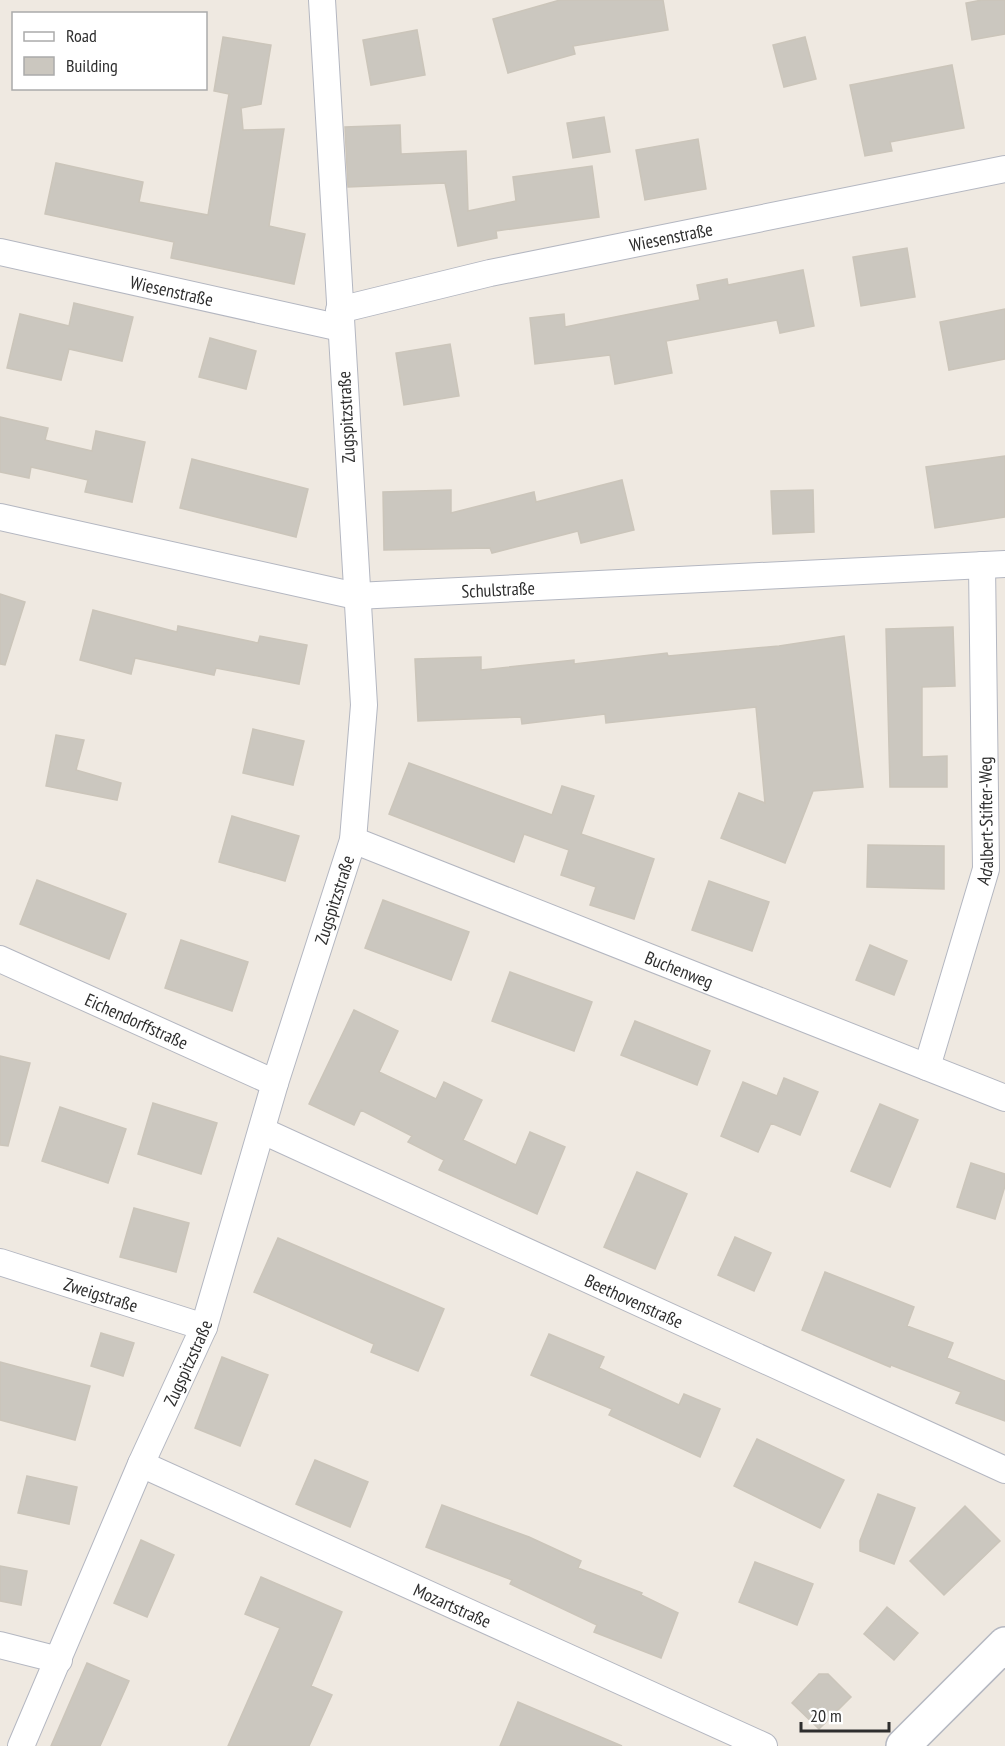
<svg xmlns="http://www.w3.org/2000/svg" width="1005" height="1746" font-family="'PT Sans Narrow',sans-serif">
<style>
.building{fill:#cbc7bf;stroke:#cbc5ba;stroke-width:1.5}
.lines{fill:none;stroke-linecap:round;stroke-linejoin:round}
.street-casing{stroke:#b4b7c1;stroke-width:28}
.secondary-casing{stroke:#b4b7c1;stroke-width:36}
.street{stroke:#fff;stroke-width:26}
.secondary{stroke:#fff;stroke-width:33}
.labels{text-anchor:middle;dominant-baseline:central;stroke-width:6;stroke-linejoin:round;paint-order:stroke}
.street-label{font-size:18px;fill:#2e2e2e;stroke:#fff}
</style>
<rect width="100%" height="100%" fill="#efe9e1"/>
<path class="building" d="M 560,0 L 663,0 L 668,30 L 573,46 L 575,54 L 508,73 L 493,19 Z
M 982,0 L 1005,0 L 1005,34 L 972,40 L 966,3 Z
M 417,30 L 425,75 L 371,85 L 363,40 Z
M 223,37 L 271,45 L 261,104 L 241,108 L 243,130 L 284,129 L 269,226 L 305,234 L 294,284 L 171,258 L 174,242 L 45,214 L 56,163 L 143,182 L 139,202 L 208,215 L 229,94 L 214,91 Z
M 805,37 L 816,79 L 784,87 L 773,45 Z
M 952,65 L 964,128 L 890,142 L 892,151 L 865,156 L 850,85 Z
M 604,117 L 610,152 L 573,158 L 567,123 Z
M 400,125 L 401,154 L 466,151 L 468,211 L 516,201 L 513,177 L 592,166 L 599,217 L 496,231 L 497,238 L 458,246 L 445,183 L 348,187 L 345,127 Z
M 698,139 L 706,189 L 645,200 L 636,150 Z
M 907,248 L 915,297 L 861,306 L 853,257 Z
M 803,270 L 814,326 L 780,333 L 777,320 L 666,341 L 672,373 L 615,384 L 610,355 L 535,364 L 530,318 L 564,314 L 565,327 L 700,300 L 697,285 L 727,279 L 728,285 Z
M 74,303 L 133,317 L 122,361 L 69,349 L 61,380 L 7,368 L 20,314 L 69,326 Z
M 1005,309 L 1005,359 L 949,370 L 940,322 Z
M 210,338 L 256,351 L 246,389 L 199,377 Z
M 450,344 L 459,396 L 404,405 L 396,353 Z
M 0,417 L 48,428 L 45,440 L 92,451 L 96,431 L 145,442 L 132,502 L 85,492 L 88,480 L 31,467 L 29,478 L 0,472 Z
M 1005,456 L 1005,517 L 935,528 L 926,467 Z
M 192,459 L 308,489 L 296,537 L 180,508 Z
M 622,480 L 634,530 L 581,543 L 578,531 L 492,553 L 490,548 L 384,550 L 383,492 L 451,490 L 451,513 L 534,492 L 536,502 Z
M 813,490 L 814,532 L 773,534 L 771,491 Z
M 0,594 L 25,602 L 5,665 L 0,664 Z
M 93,610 L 177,632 L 178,626 L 258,643 L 260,636 L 307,645 L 299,684 L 216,668 L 214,675 L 135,658 L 131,674 L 80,660 Z
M 953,627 L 955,686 L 922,687 L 922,757 L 947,756 L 947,787 L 890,787 L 886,629 Z
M 844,636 L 863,787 L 813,791 L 785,863 L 721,838 L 739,793 L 765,803 L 756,707 L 606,723 L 605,714 L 522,724 L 521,717 L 418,721 L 415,659 L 481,657 L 481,670 L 574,660 L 574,664 L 667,653 L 668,656 L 779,646 Z
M 253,729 L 304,741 L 293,785 L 243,773 Z
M 56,735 L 84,740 L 76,770 L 121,783 L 117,800 L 46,786 Z
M 409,763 L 552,815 L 562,786 L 594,796 L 581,834 L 654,859 L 634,919 L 590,905 L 596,887 L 561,875 L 569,850 L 524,834 L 514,862 L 389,814 Z
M 232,816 L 299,836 L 285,881 L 219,862 Z
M 868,845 L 944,846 L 944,889 L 867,887 Z
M 37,880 L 126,914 L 109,959 L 20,924 Z
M 709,881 L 769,902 L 752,951 L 692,930 Z
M 383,900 L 469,932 L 451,980 L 365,948 Z
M 181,940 L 248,962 L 232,1011 L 165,988 Z
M 870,945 L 907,961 L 894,995 L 856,980 Z
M 510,972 L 592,1002 L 574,1051 L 492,1021 Z
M 354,1010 L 398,1031 L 379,1072 L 436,1099 L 444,1082 L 482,1100 L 463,1140 L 516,1165 L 530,1132 L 565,1147 L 537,1214 L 439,1170 L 444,1160 L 408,1142 L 412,1136 L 361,1110 L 354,1125 L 309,1104 Z
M 635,1021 L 710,1051 L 697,1085 L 621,1055 Z
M 0,1056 L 30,1063 L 8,1146 L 0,1145 Z
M 784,1078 L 818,1092 L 800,1135 L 771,1123 L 758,1152 L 721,1136 L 743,1082 L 777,1096 Z
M 153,1103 L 217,1123 L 201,1174 L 138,1154 Z
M 880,1104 L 918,1120 L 890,1187 L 851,1171 Z
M 60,1107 L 126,1129 L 108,1183 L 42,1161 Z
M 971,1163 L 1005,1174 L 1005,1186 L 995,1219 L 957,1207 Z
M 637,1172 L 687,1194 L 655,1269 L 604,1247 Z
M 134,1208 L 189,1223 L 176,1272 L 120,1257 Z
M 735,1237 L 771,1253 L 754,1291 L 718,1275 Z
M 278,1238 L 444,1309 L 418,1371 L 371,1352 L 374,1344 L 254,1292 Z
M 825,1272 L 914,1307 L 907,1326 L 953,1343 L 947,1358 L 1005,1381 L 1005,1421 L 956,1403 L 961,1392 L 891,1365 L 890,1367 L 802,1330 Z
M 101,1333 L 134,1343 L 123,1376 L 91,1366 Z
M 549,1334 L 604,1357 L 599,1368 L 679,1405 L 684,1394 L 720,1409 L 700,1457 L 609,1415 L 612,1409 L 531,1375 Z
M 222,1357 L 268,1375 L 240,1446 L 195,1428 Z
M 0,1362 L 90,1386 L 75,1440 L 0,1420 Z
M 757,1439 L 844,1480 L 820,1528 L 734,1486 Z
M 315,1460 L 368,1482 L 350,1527 L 296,1504 Z
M 27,1476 L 77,1487 L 69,1524 L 18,1513 Z
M 878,1494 L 915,1508 L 894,1564 L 860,1551 L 860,1541 Z
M 442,1505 L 529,1537 L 581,1561 L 578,1568 L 642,1593 L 641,1595 L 678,1613 L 661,1658 L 594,1632 L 597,1625 L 510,1584 L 512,1580 L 426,1547 Z
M 965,1506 L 1000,1541 L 944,1595 L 910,1561 Z
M 141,1540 L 174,1555 L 147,1617 L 114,1603 Z
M 755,1562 L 813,1584 L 797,1625 L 739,1602 Z
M 0,1566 L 27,1571 L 21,1605 L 0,1601 Z
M 261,1577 L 342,1612 L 311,1686 L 332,1695 L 309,1746 L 228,1746 L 280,1628 L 245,1614 Z
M 887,1607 L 918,1633 L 894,1660 L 864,1634 Z
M 87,1663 L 129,1681 L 100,1746 L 51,1746 Z
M 819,1674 L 828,1674 L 851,1697 L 819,1729 L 792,1703 Z
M 518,1702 L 622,1746 L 500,1746 Z"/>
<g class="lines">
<defs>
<g id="street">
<path id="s1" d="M 0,252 L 341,328"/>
<path id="s2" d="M 339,310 L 490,273 L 1005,169"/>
<path id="s3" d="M 0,517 L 356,596 L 1005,564"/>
<path id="s4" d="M 353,840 L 1005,1098"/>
<path id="s5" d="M 0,959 L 275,1083"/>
<path id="s6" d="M 927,1067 L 986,869 L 982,565"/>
<path id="s7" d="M 263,1131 L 1005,1470"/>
<path id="s8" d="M 0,1262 L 204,1327"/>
<path id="s9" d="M 141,1464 L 764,1746"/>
<path d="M 0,1645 L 59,1660"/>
<path id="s10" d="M 21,1746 L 141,1464 L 204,1327 L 275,1083 L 353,840 L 364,705 L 322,0"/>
</g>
<path id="secondary" d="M 903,1746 L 1005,1644"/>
</defs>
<use href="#street" class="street-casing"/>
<use href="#secondary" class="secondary-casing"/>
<use href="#street" class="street"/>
<use href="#secondary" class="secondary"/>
</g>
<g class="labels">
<g class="street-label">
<text stroke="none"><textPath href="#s2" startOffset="340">Wiesenstraße</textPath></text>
<text stroke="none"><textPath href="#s1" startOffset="176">Wiesenstraße</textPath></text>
<text transform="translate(346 417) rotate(-93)">Zugspitzstraße</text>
<text stroke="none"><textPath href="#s3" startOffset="507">Schulstraße</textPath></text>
<text stroke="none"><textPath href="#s6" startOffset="255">Adalbert-Stifter-Weg</textPath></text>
<text stroke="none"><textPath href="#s10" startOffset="904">Zugspitzstraße</textPath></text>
<text stroke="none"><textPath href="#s4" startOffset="351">Buchenweg</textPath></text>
<text stroke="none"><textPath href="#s5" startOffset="150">Eichendorffstraße</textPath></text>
<text stroke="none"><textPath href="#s8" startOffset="106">Zweigstraße</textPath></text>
<text stroke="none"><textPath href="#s7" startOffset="408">Beethovenstraße</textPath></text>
<text stroke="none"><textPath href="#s10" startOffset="418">Zugspitzstraße</textPath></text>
<text stroke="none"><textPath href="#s9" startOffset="342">Mozartstraße</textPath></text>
</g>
</g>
<rect x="12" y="12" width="195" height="78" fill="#ffffff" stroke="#ababab" stroke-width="1.5"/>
<rect x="24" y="32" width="30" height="9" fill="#ffffff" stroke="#ababab" stroke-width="1.5"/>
<text x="66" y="42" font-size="18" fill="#2e2e2e">Road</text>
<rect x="24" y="57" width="30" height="18" fill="#cbc7bf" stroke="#ababab" stroke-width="1.5"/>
<text x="66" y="72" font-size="18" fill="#2e2e2e">Building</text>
<path d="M801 1722v9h88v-9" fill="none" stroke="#2e2e2e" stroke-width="3"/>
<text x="810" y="1722" font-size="18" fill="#2e2e2e" stroke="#ffffff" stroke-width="4.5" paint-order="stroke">20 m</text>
</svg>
